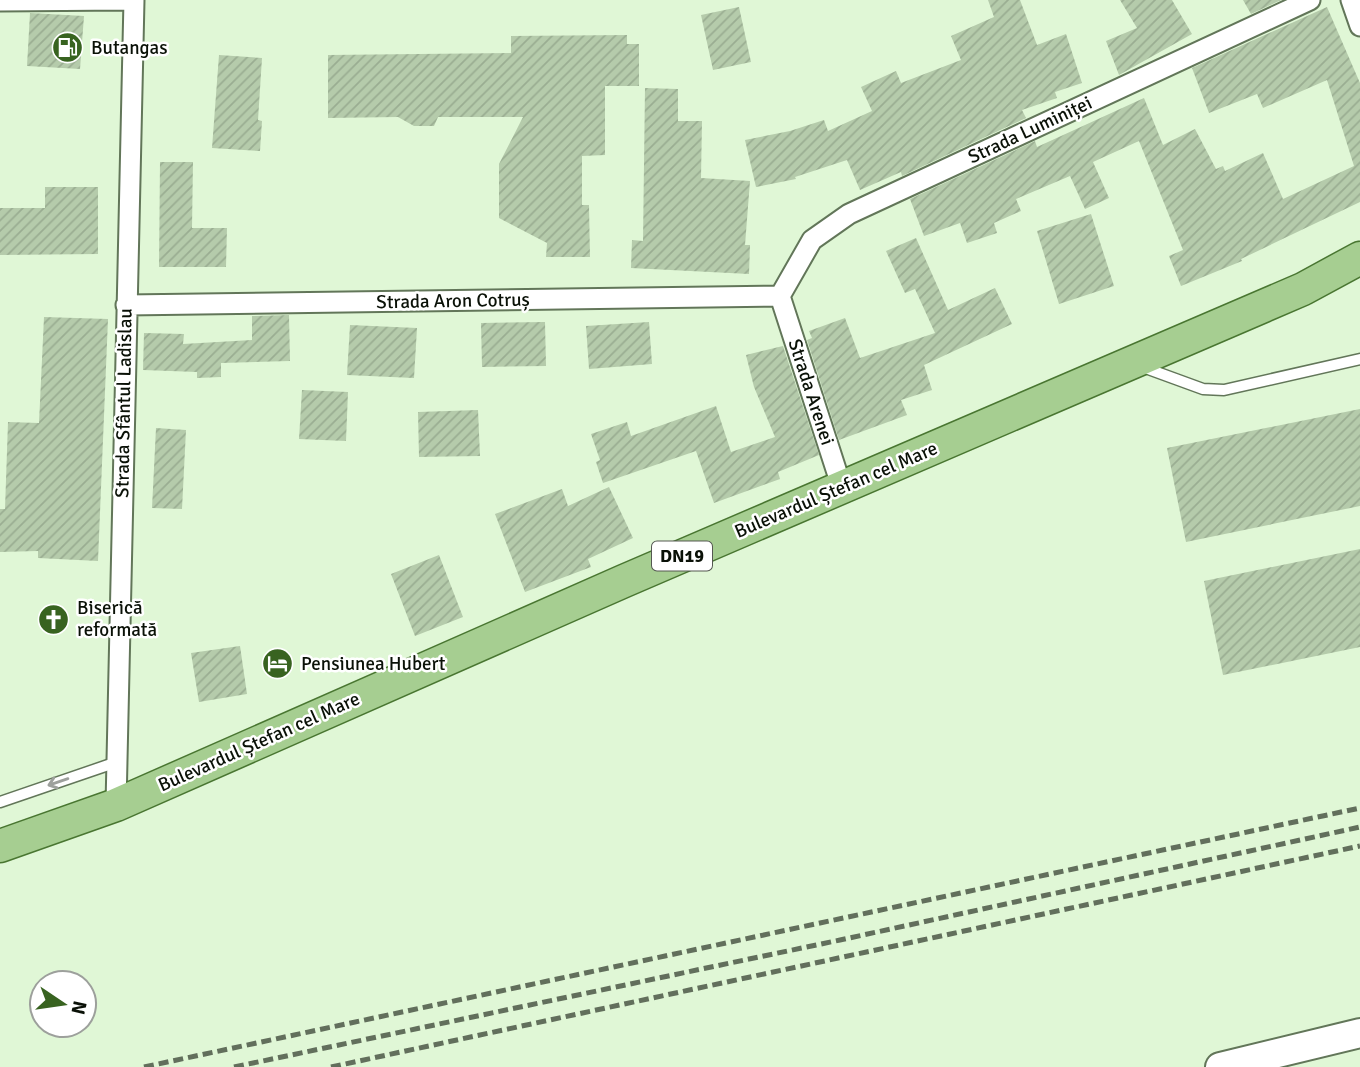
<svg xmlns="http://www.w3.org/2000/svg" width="1360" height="1067" font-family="Signika,sans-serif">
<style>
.building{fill:url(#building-hatch)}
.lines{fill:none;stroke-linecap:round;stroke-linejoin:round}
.lane-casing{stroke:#627659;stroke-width:13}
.street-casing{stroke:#627659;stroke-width:23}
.secondary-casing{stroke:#627659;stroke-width:32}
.primary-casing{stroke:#497631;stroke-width:35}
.lane{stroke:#fff;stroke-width:10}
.street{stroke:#fff;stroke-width:19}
.secondary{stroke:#fff;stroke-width:28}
.primary{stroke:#a6ce91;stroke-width:32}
.rail{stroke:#626f5c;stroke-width:5;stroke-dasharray:10 5;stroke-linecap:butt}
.oneway{stroke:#9da09c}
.labels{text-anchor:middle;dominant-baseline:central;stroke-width:5;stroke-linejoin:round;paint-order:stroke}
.shield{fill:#fff;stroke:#545851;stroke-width:2}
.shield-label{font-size:18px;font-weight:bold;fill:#0a1107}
.poi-label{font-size:19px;fill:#0a1107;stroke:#fff;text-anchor:start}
.street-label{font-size:19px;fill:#0a1107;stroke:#fff}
</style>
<defs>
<pattern id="building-hatch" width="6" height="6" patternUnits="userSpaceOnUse" patternTransform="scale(1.75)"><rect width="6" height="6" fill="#b5cbab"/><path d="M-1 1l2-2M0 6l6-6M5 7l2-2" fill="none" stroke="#9aad92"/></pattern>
</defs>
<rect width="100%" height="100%" fill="#e0f7d6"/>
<path class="building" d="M 988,0 L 1020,0 L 1037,45 L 1066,34 L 1082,83 L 1055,92 L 1057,98 L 1022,110 L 1026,118 L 902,176 L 901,172 L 860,190 L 847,160 L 795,177 L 796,179 L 756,187 L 745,140 L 790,131 L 824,120 L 828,131 L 872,111 L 861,87 L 896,71 L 901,83 L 961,60 L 951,36 L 994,17 Z
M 1120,0 L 1172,0 L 1192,34 L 1119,75 L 1106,41 L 1137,28 Z
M 1243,0 L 1281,0 L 1251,14 Z
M 739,7 L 751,62 L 713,70 L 701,15 Z
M 1327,7 L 1360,83 L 1360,202 L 1241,259 L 1242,261 L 1181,286 L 1169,256 L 1183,250 L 1139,141 L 1093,162 L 1109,198 L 1085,209 L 1070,176 L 1016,199 L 1021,211 L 994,223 L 997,233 L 967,243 L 960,223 L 924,236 L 910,199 L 1035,141 L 1037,147 L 1144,98 L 1163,145 L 1195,129 L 1216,169 L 1223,166 L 1225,171 L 1263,153 L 1283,199 L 1354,166 L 1327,80 L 1263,108 L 1257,94 L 1209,113 L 1192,68 Z
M 30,13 L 84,16 L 80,69 L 27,66 Z
M 627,35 L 627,44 L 639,44 L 639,86 L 605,86 L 605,155 L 582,156 L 582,205 L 589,205 L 590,257 L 546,257 L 547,243 L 499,218 L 499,164 L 523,117 L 438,117 L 434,126 L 414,126 L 398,117 L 328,118 L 328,55 L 511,53 L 511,36 Z
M 219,55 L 262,58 L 258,120 L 262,121 L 260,151 L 212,148 Z
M 645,88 L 678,89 L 678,121 L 702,121 L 701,178 L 750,181 L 745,245 L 750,245 L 749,274 L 631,268 L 632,240 L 643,241 Z
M 160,162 L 193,162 L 192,228 L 227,228 L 226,267 L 159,267 Z
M 45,187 L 98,187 L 98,254 L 0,255 L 0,208 L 45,208 Z
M 1091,214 L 1114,286 L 1059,304 L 1037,231 Z
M 916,238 L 948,310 L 995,288 L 1012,324 L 924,365 L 932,390 L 901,400 L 907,415 L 839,440 L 807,340 L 812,338 L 809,331 L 845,318 L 860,358 L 935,333 L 915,289 L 905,293 L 886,251 Z
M 289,315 L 290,361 L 221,363 L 221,377 L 197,378 L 197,372 L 143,370 L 144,333 L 184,334 L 183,344 L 252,340 L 252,316 Z
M 44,317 L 108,319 L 98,561 L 38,558 L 38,551 L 0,552 L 0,509 L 5,509 L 8,422 L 39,423 Z
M 545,322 L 546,366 L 482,367 L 481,323 Z
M 649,322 L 652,364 L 589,369 L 586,326 Z
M 350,325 L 417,328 L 414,378 L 347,375 Z
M 783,346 L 819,455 L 778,472 L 780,479 L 714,503 L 696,451 L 603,483 L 596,462 L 600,460 L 591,434 L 627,422 L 631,436 L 716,406 L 731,452 L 775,437 L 754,387 L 746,355 Z
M 302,390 L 348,392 L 346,441 L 299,439 Z
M 1360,409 L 1360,506 L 1186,542 L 1167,448 Z
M 478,410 L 480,456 L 419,457 L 418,412 Z
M 156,428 L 186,430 L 182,509 L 152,508 Z
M 609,487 L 633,538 L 588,559 L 591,567 L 525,592 L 495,514 L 562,489 L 568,506 Z
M 1360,549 L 1360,647 L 1223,675 L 1204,581 Z
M 439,555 L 463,617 L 415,636 L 391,574 Z
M 240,646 L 247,694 L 199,702 L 191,653 Z"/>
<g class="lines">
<defs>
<path id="lane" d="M 1140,366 L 1203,389 L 1224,390 L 1360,359
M 0,802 L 117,762"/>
<path id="street" d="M 1351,0 L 1360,26
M 0,1 L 126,0
M 780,296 L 812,240 L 849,214 L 1310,0
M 780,296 L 842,488
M 126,305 L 780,296
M 116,805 L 134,0"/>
<path id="secondary" d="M 1220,1067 L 1360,1033"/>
<path id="primary" d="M 0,846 L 116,805 L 624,581 L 1303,289 L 1360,258"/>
</defs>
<use href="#lane" class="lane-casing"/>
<use href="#street" class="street-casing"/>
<use href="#secondary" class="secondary-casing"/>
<use href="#primary" class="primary-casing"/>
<use href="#lane" class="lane"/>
<use href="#street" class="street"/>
<use href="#secondary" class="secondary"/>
<use href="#primary" class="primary"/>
<path class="rail" d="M 144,1067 L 1360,808
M 234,1067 L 840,940 L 1360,827
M 331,1067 L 1360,846"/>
</g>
<defs><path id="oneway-shaft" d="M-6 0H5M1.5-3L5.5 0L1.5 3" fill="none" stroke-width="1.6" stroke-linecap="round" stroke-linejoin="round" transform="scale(1.75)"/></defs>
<use class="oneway" href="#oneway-shaft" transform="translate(58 782) rotate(161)"/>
<defs>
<symbol id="fuel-disc" viewBox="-11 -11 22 22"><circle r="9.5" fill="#386320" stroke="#fff"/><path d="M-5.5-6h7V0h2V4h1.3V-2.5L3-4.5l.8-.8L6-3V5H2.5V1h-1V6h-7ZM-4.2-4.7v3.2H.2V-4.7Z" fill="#fff"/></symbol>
<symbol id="church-disc" viewBox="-11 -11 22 22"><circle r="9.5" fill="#386320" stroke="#fff"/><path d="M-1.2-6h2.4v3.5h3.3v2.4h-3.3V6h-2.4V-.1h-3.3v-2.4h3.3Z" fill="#fff"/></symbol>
<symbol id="hotel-disc" viewBox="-11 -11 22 22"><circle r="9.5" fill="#386320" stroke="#fff"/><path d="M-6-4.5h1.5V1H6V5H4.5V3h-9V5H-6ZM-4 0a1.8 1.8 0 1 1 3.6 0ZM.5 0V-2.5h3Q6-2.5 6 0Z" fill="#fff"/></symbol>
</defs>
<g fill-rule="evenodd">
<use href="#fuel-disc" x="50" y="30" width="35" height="35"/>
<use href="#church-disc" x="36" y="602" width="35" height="35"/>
<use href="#hotel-disc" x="260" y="646" width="35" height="35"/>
</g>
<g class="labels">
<rect class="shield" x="652" y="541.5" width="60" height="29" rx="5"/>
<g class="shield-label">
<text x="682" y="556">DN19</text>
</g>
<g class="poi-label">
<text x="91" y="48">Butangas</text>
<text x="77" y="608">Biserică<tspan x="77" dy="22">reformată</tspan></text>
<text x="301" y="664">Pensiunea Hubert</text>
</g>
<g class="street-label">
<text transform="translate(1030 130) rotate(-25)">Strada Luminiței</text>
<text transform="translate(453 301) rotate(-1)">Strada Aron Cotruș</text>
<text transform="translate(811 392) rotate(72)">Strada Arenei</text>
<text transform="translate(124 403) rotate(-89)">Strada Sfântul Ladislau</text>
<text transform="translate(836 490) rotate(-23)">Bulevardul Ștefan cel Mare</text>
<text transform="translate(259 742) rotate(-24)">Bulevardul Ștefan cel Mare</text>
</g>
</g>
<g transform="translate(63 1004) rotate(103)"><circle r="33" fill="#ffffff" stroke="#9da09c" stroke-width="2"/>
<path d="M0-5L12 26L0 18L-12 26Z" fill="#386320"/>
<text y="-10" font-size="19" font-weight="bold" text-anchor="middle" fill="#0a1107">N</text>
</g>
</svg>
